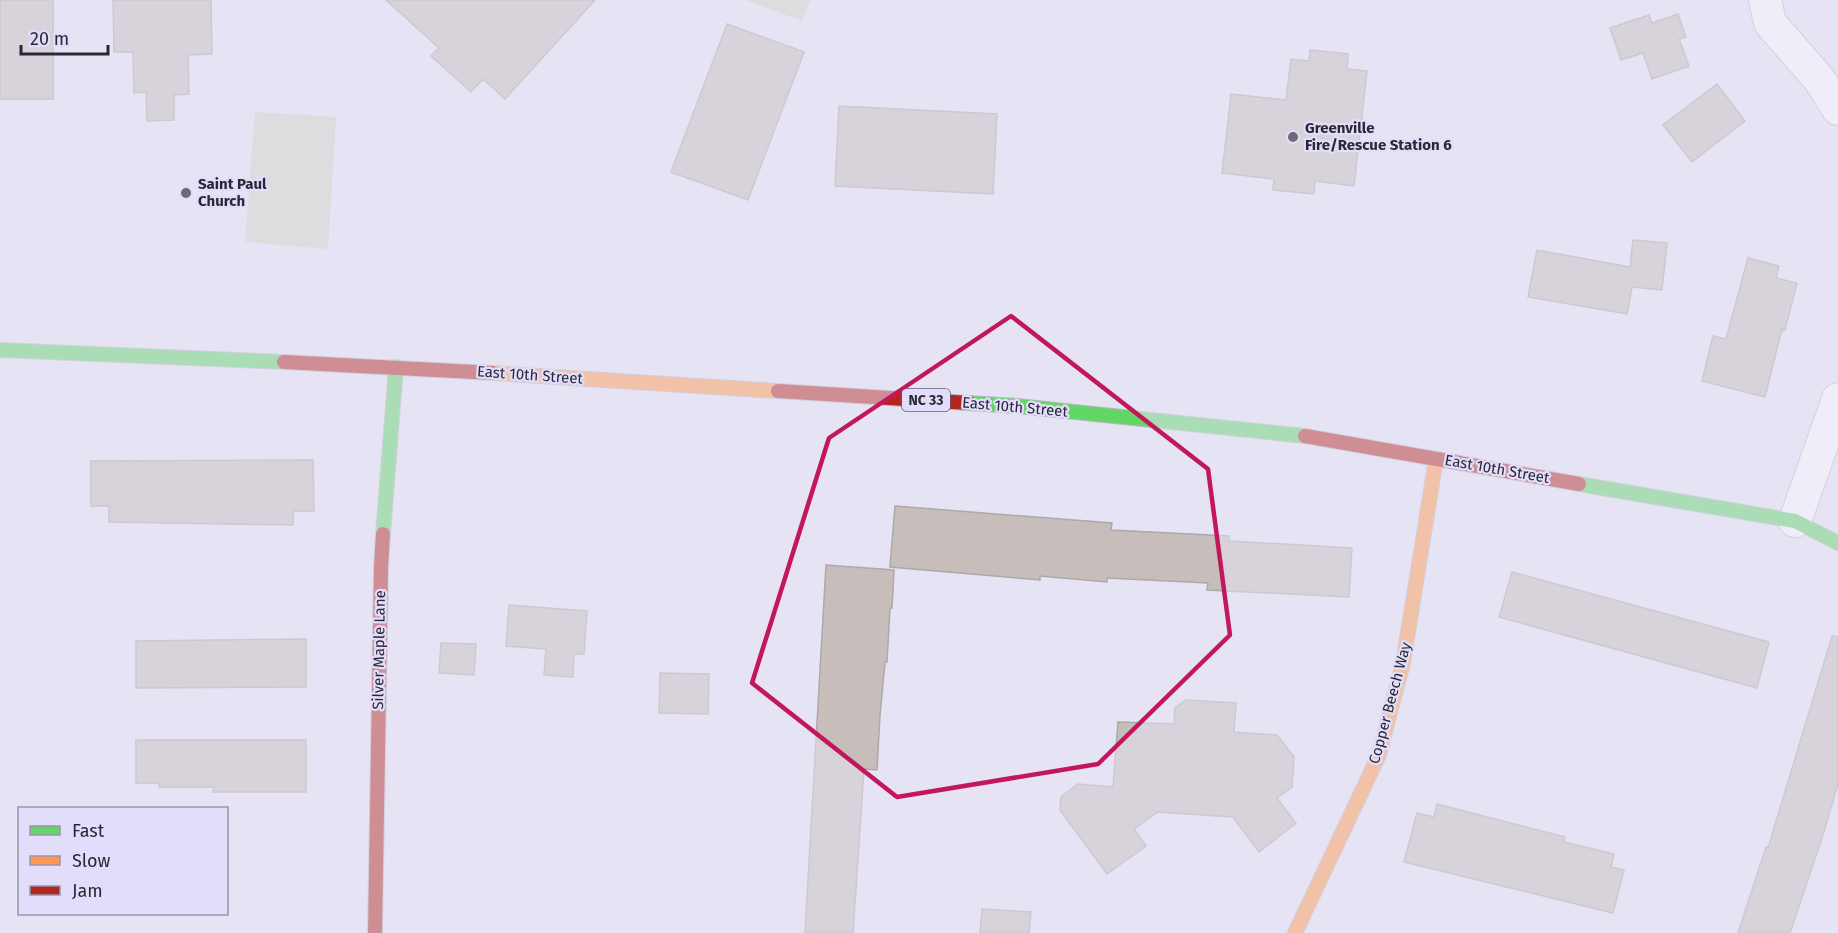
<svg xmlns="http://www.w3.org/2000/svg" width="1838" height="933" font-family="'Fira Sans',sans-serif">
<style>
.green{fill:#d2d3c5}
.building{fill:#c7bebb;stroke:#ada8aa;stroke-width:1.5}
.lines{fill:none;stroke-linecap:round;stroke-linejoin:round}
.street-casing{stroke:#bbb8c6;stroke-width:34}
.fast-casing{stroke:#bbb8c6;stroke-width:16}
.slow-casing{stroke:#bbb8c6;stroke-width:16}
.jam-casing{stroke:#bbb8c6;stroke-width:16}
.street{stroke:#fbfbfd;stroke-width:32}
.fast{stroke:#63d668;stroke-width:14}
.slow{stroke:#ff974d;stroke-width:14}
.jam{stroke:#b3261e;stroke-width:14}
.marked{fill:none;stroke:#c2185b;stroke-width:4.5;stroke-linejoin:round}
.poi-dot{fill:#6c6978;stroke:#e2ddfa;stroke-width:2}
.labels{text-anchor:middle;dominant-baseline:central;stroke-width:4.5;stroke-linejoin:round;paint-order:stroke}
.shield{fill:#e2ddfa;stroke:#625e71;stroke-width:1.5}
.shield-label{font-size:14px;font-weight:bold;fill:#2b2836}
.poi-label{font-size:15px;font-weight:bold;fill:#2b2836;stroke:#e2ddfa;text-anchor:start}
.street-label{font-size:15px;fill:#2b2836;stroke:#e2ddfa}
</style>
<rect width="100%" height="100%" fill="#e6e3f4"/>
<path class="green" d="M 746,0 L 810,0 L 802,21 Z
M 255,112 L 336,117 L 328,249 L 245,242 Z"/>
<path class="building" d="M 0,0 L 53,0 L 53,99 L 0,99 Z
M 113,0 L 211,0 L 212,54 L 188,55 L 189,94 L 174,95 L 174,120 L 147,121 L 146,92 L 134,93 L 133,52 L 114,52 Z
M 386,0 L 595,0 L 505,99 L 483,79 L 471,92 L 431,56 L 439,48 Z
M 1678,14 L 1686,37 L 1679,39 L 1689,66 L 1652,79 L 1643,53 L 1621,60 L 1610,28 L 1649,15 L 1652,23 Z
M 727,24 L 804,52 L 748,200 L 671,172 Z
M 1310,50 L 1348,54 L 1347,69 L 1367,71 L 1354,186 L 1315,181 L 1314,194 L 1273,190 L 1274,179 L 1222,173 L 1231,94 L 1286,100 L 1291,59 L 1309,61 Z
M 1717,84 L 1745,121 L 1692,162 L 1663,125 Z
M 839,106 L 997,114 L 993,194 L 835,186 Z
M 1633,240 L 1667,243 L 1662,290 L 1632,287 L 1627,314 L 1528,297 L 1537,250 L 1630,267 Z
M 1748,258 L 1779,266 L 1776,278 L 1797,283 L 1785,330 L 1782,329 L 1765,397 L 1702,381 L 1713,336 L 1726,339 Z
M 313,460 L 314,511 L 293,511 L 293,525 L 109,522 L 109,506 L 91,506 L 91,461 Z
M 895,506 L 1112,523 L 1111,530 L 1229,536 L 1229,541 L 1352,548 L 1349,597 L 1207,590 L 1208,583 L 1107,578 L 1107,582 L 1040,576 L 1040,580 L 890,567 Z
M 826,565 L 894,570 L 892,608 L 890,608 L 887,662 L 885,662 L 880,715 L 877,770 L 864,769 L 853,933 L 805,933 Z
M 1512,572 L 1769,642 L 1757,688 L 1499,617 Z
M 509,605 L 587,611 L 584,654 L 574,654 L 573,677 L 544,675 L 546,649 L 506,646 Z
M 1832,636 L 1838,637 L 1838,784 L 1822,838 L 1790,933 L 1738,933 L 1766,847 L 1768,848 Z
M 306,639 L 306,687 L 136,688 L 136,641 Z
M 441,643 L 476,644 L 474,675 L 439,673 Z
M 660,673 L 709,674 L 708,714 L 659,713 Z
M 1186,700 L 1236,703 L 1234,732 L 1277,735 L 1294,757 L 1292,787 L 1277,798 L 1296,823 L 1259,852 L 1233,817 L 1158,812 L 1134,829 L 1146,846 L 1107,874 L 1060,810 L 1061,797 L 1078,784 L 1113,787 L 1118,722 L 1174,724 L 1175,708 Z
M 136,740 L 306,740 L 306,792 L 213,792 L 214,787 L 159,787 L 159,783 L 136,783 Z
M 1437,804 L 1565,837 L 1564,842 L 1614,854 L 1611,867 L 1624,870 L 1613,913 L 1404,862 L 1417,813 L 1434,817 Z
M 982,909 L 1031,912 L 1029,933 L 980,933 Z"/>
<g class="lines">
<defs>
<path id="street" d="M 1765,0 L 1770,23 L 1819,79 L 1838,109
M 1795,521 L 1838,399"/>
<path id="fast" d="M 0,350 L 284,362
M 969,403 L 1017,406 L 1305,436
M 1579,484 L 1795,521 L 1838,543
M 383,534 L 396,367"/>
<path id="slow" d="M 493,373 L 778,391
M 1295,933 L 1379,755 L 1403,663 L 1436,459"/>
<path id="jam" d="M 284,362 L 493,373
M 778,391 L 969,403
M 1305,436 L 1579,484
M 375,933 L 381,567 L 383,534"/>
</defs>
<use href="#street" class="street-casing"/>
<use href="#fast" class="fast-casing"/>
<use href="#slow" class="slow-casing"/>
<use href="#jam" class="jam-casing"/>
<use href="#street" class="street"/>
<use href="#fast" class="fast"/>
<use href="#slow" class="slow"/>
<use href="#jam" class="jam"/>
</g>
<path d="M0 0H1838V933H0ZM 1011,316 L 1208,469 L 1230,635 L 1098,764 L 897,797 L 752,683 L 829,438 Z" fill="#e6e3f4" fill-opacity=".55" fill-rule="evenodd"/>
<path class="marked" d="M 1011,316 L 1208,469 L 1230,635 L 1098,764 L 897,797 L 752,683 L 829,438 Z"/>
<g class="poi-dot">
<circle cx="1293" cy="137" r="6"/>
<circle cx="186" cy="193" r="6"/>
</g>
<g class="labels">
<rect class="shield" x="902" y="389" width="48" height="22" rx="4.5"/>
<g class="shield-label">
<text x="926" y="400">NC 33</text>
</g>
<g class="poi-label">
<text x="1305" y="128">Greenville<tspan x="1305" dy="17">Fire/Rescue Station 6</tspan></text>
<text x="198" y="184">Saint Paul<tspan x="198" dy="17">Church</tspan></text>
</g>
<g class="street-label">
<text transform="translate(530 375) rotate(4)">East 10th Street</text>
<text transform="translate(1015 407) rotate(5)">East 10th Street</text>
<text transform="translate(1497 469) rotate(10)">East 10th Street</text>
<text transform="translate(379 650) rotate(-89)">Silver Maple Lane</text>
<text transform="translate(1390 703) rotate(-75)">Copper Beech Way</text>
</g>
</g>
<rect x="18" y="807" width="210" height="108" fill="#e2ddfa" stroke="#9995ac" stroke-width="1.5"/>
<rect x="30" y="826" width="30" height="9" fill="#63d668" stroke="#9995ac" stroke-width="1.5"/>
<text x="72" y="837" font-size="18" fill="#2b2836">Fast</text>
<rect x="30" y="856" width="30" height="9" fill="#ff974d" stroke="#9995ac" stroke-width="1.5"/>
<text x="72" y="867" font-size="18" fill="#2b2836">Slow</text>
<rect x="30" y="886" width="30" height="9" fill="#b3261e" stroke="#9995ac" stroke-width="1.5"/>
<text x="72" y="897" font-size="18" fill="#2b2836">Jam</text>
<path d="M21 45v9h87v-9" fill="none" stroke="#2b2836" stroke-width="3"/>
<text x="30" y="45" font-size="18" fill="#2b2836" stroke="#e2ddfa" stroke-width="4.5" paint-order="stroke">20 m</text>
</svg>
